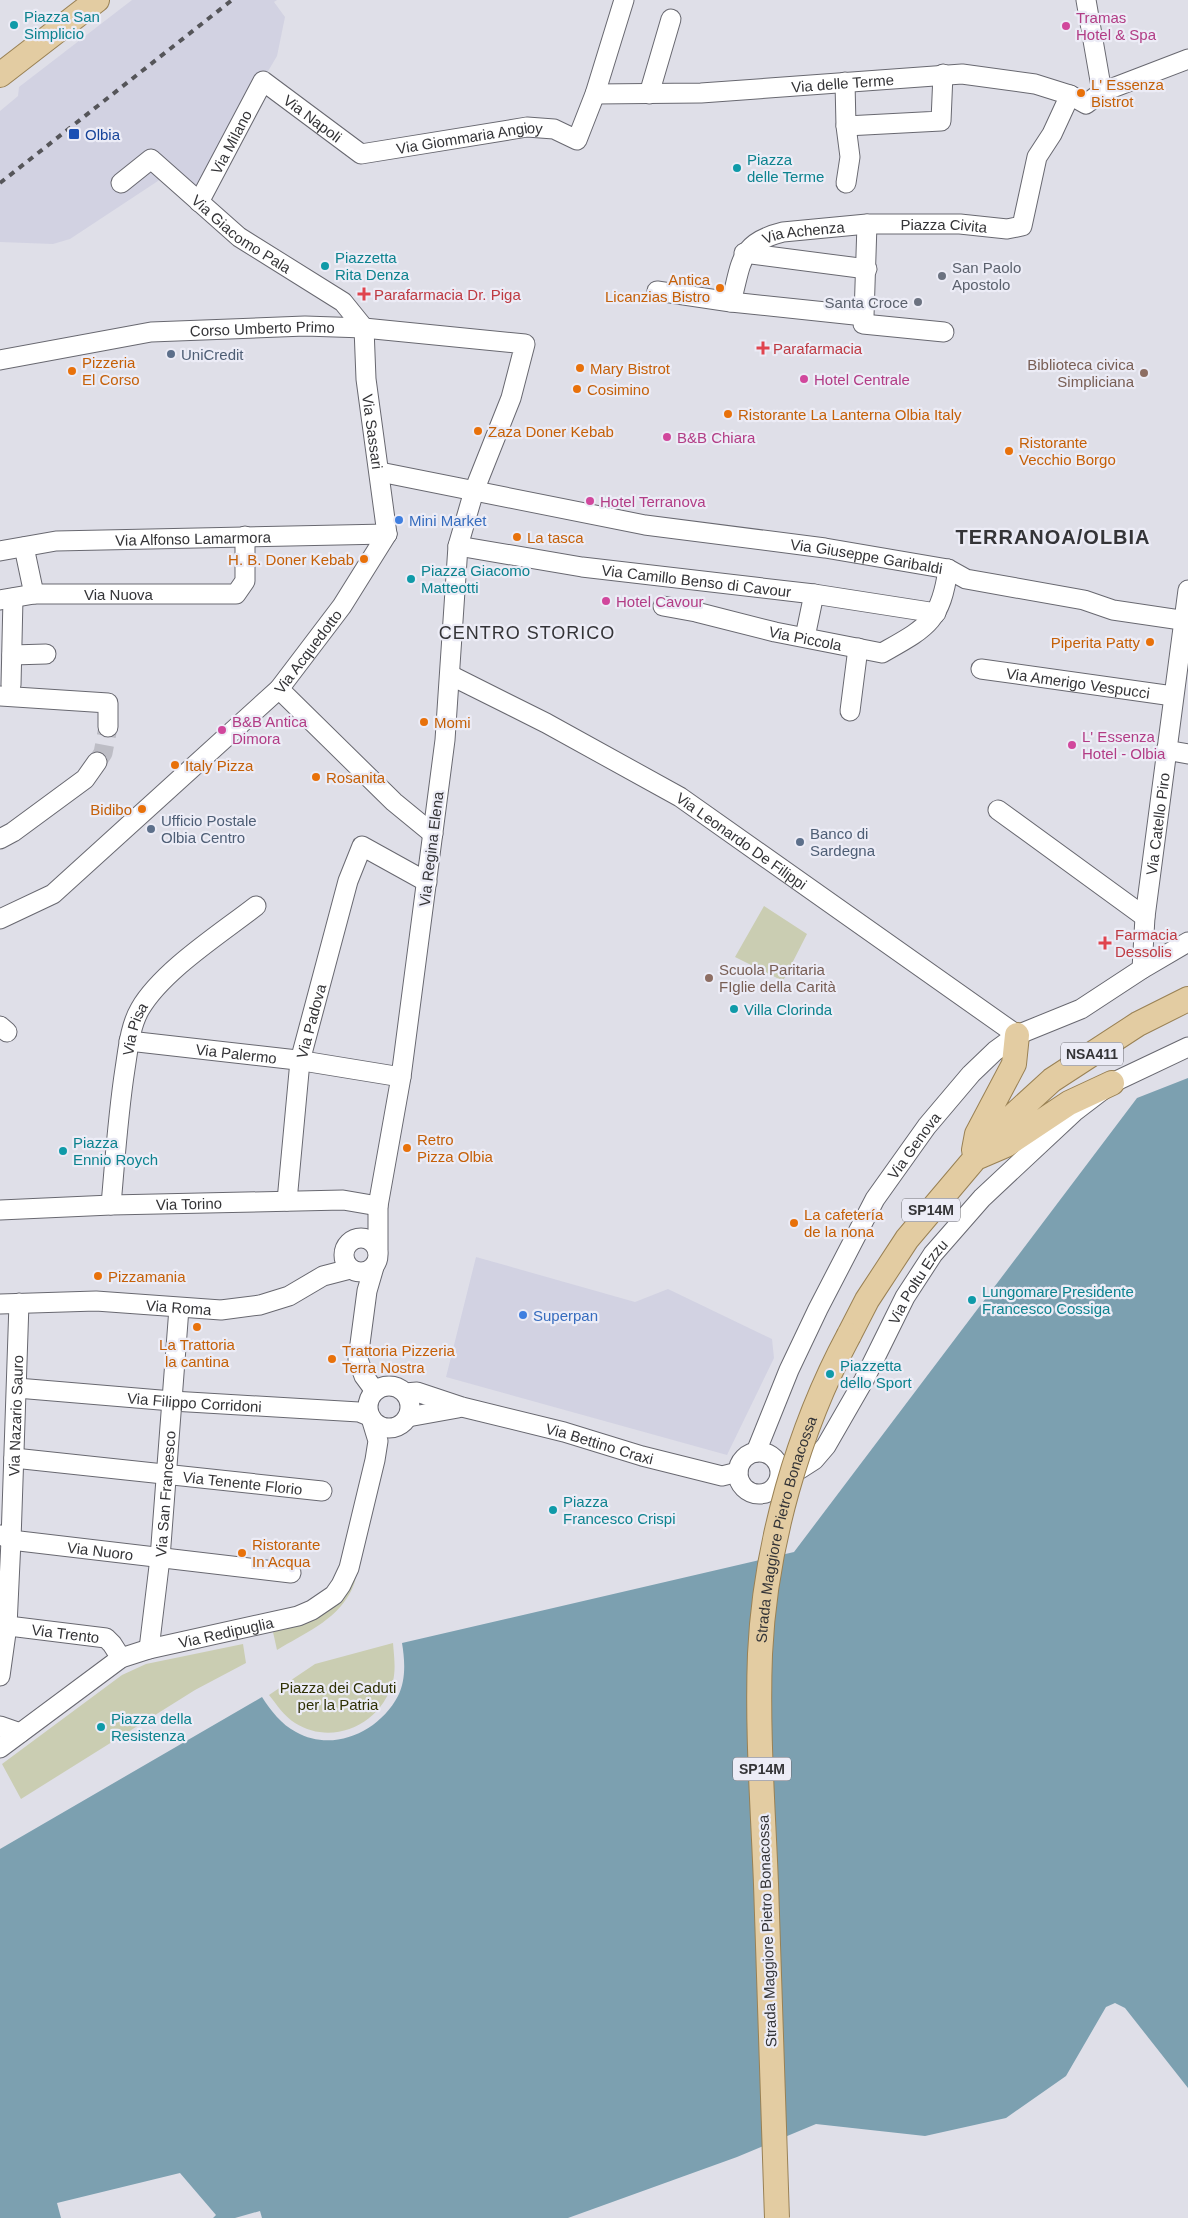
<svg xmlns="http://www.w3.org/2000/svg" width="1188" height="2218" font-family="Helvetica,sans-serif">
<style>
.built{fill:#d2d2e2}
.green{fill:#cacdb2}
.water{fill:#7ca0b0}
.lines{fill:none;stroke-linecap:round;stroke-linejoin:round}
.minor-tunnel{stroke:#bdbdc5;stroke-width:19;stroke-dasharray:19 9;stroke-linecap:butt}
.minor-casing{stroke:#686870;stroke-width:21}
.major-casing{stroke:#998154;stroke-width:26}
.minor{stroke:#fff;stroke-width:19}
.major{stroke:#e3cca2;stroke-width:24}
.rail{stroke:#555559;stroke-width:4;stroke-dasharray:6 6;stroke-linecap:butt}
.major-bridge-casing{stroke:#998154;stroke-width:26;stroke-linecap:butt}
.major-bridge{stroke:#e3cca2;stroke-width:24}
.culture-dot{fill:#0f9aa8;stroke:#ececf6;stroke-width:2}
.hotel-dot{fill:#d1479c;stroke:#ececf6;stroke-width:2}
.food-dot{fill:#e8710a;stroke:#ececf6;stroke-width:2}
.transit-dot{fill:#1a4fb4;stroke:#ececf6;stroke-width:2}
.worship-dot{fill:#6b7280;stroke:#ececf6;stroke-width:2}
.health-dot{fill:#e0444e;stroke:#ececf6;stroke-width:2}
.service-dot{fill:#5c6f8a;stroke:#ececf6;stroke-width:2}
.education-dot{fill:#8d6e63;stroke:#ececf6;stroke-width:2}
.shop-dot{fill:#3f7fe0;stroke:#ececf6;stroke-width:2}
.labels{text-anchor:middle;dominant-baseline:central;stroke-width:4.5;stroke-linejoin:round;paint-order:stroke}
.shield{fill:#ececf6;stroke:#6b6b70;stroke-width:1}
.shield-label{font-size:14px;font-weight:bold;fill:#343437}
.culture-label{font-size:15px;fill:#0d838f;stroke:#ececf6;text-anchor:start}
.hotel-label{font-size:15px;fill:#b23c85;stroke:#ececf6;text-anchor:start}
.street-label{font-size:15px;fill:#343437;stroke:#ececf6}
.food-label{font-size:15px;fill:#c56008;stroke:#ececf6;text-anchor:start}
.transit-label{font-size:15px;fill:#164399;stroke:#ececf6;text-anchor:start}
.worship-label{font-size:15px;fill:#5b616d;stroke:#ececf6;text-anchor:start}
.health-label{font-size:15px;fill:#be3a42;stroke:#ececf6;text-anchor:start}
.service-label{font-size:15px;fill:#4e5e75;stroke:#ececf6;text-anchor:start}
.education-label{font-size:15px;fill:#785e54;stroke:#ececf6;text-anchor:end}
.shop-label{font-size:15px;fill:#366cbe;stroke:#ececf6;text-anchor:start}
.park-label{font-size:15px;fill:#2f3105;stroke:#ececf6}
.quarter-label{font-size:18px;letter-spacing:1px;fill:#343437;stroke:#ececf6}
.district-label{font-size:20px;font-weight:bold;letter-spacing:1px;fill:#343437;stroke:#ececf6}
</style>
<rect width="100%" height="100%" fill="#dfdfe8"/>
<path class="built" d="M 132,0 L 277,0 L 274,2 L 285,17 L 277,56 L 198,190 L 161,179 L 70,239 L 53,244 L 0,242 L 0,111 L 18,96 L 19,87 Z
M 476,1257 L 635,1302 L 668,1289 L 772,1339 L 774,1358 L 727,1455 L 446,1377 Z"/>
<path class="green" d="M 764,906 L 807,934 L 783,981 L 735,957 Z
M 359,1563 C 357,1573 355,1585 350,1593 C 335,1621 303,1634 277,1650 L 273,1632 L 301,1624 Z
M 393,1643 C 394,1656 396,1669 393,1681 C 382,1724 333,1747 295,1723 C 284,1716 277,1705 269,1695 L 315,1664 Z
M 243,1644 L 246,1663 L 195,1690 L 21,1799 L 2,1764 L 122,1675 L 146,1664 Z"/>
<path class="water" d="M 1188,1078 L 1188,2088 L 1125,2008 L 1115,2003 L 1106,2007 L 1066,2076 L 1006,2118 L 925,2136 L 816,2124 L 737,2157 L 568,2218 L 262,2218 L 260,2211 L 235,2218 L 213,2218 L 216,2215 L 180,2173 L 57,2203 L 61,2218 L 0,2218 L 0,1849 L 262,1697 C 271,1711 281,1724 296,1732 C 333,1753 379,1732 398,1696 C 406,1680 405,1661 402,1643 L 794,1552 L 1137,1098 Z"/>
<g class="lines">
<path class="minor-tunnel" d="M 97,762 L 103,753 L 108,727"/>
<defs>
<g id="minor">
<path d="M 1086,0 L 1102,92"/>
<path d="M 845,82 L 846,126 L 850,157 L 846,183"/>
<path id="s1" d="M 595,94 L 701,93 L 962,74 L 1035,84 L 1070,95 L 1086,104 L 1102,92 L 1188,59"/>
<path d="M 649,94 L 671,19"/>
<path d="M 846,126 L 941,121 L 943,74"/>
<path id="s2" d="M 121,183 L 151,159 L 239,237 L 343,302 L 364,328"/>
<path id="s3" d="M 199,202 L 263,81 L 361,154 L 527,127 L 554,129 L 577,140 L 595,94 L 624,0"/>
<path d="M 744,253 L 867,269"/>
<path d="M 657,291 L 731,302 L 864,316 L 867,224"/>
<path id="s4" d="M 731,302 C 742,263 738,243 783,232 L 867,224 L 960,224 L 1007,229 L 1022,226 L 1037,157 L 1052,134 L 1070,95"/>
<path d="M 863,324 L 944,332"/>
<path id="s5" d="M 364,328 L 366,379 L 387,534"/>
<path id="s6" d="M 0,360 L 151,332 L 305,326 L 364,328 L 525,344 L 511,398 L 474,491 L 458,546 L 445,740 L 401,1077 L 378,1206 L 378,1253"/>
<path id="s7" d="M 380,472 L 645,525 L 825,548 L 948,569 L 966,579 L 1084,600 L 1113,610 L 1188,621"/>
<path id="s8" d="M 458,546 L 582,567 L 814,594 L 936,613"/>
<path d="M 24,547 L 34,594"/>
<path id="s9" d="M 0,551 L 56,541 L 387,534"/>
<path id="s10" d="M 0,600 L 34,594 L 236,594 L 245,581 L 245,536"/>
<path id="s11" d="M 663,606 L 696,612 L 775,632 L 882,653 C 926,628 941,622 948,569"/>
<path d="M 805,637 L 814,594"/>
<path d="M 12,655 L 46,654"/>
<path id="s12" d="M 981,669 L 1173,696"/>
<path id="s13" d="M 450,675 L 546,723 L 680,797 L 1017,1035"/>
<path d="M 11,685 L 13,598"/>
<path d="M 279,689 L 394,802 L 433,834"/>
<path d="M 0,696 L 108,703 L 108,727"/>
<path d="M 850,711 L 858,648"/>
<path d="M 1166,750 L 1188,754"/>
<path d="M 998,810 L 1145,917"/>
<path d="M 0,839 L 13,832 L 85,779 L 97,762"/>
<path id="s14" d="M 0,919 L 53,894 L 279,689 L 342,606 L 387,534"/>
<path id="s15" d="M 1142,969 L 1145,917 L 1188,590"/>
<path d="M 0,1026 L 7,1032"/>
<path id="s16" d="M 129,1041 L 297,1060 L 401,1077"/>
<path id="s17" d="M 287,1201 L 300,1061 L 348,881 L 362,846 L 427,882"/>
<path id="s18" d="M 111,1205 C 115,1160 118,1114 125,1069 C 128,1050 130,1026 140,1009 C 162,971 220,934 256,906"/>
<path id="s19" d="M 0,1210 L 111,1205 L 343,1200 L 378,1206"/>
<circle cx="361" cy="1255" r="17"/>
<path d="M 374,1267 L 367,1291 L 358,1359 L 364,1376 L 375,1391"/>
<path id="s20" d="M 0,1304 L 96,1301 L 221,1310 L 260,1305 L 289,1296 L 323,1276 L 350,1269"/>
<circle cx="389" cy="1407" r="21"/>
<path id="s21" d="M 17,1388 L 172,1401 L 359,1412 L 369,1416"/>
<path id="s22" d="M 405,1393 L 417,1392 L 462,1407 L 564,1432 L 642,1456 L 722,1476 L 738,1472"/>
<path d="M 408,1417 L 458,1408"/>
<path id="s23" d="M 756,1452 L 789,1370 L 818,1309 L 875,1199 L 927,1126 L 971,1074 L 995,1051 L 1017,1035 L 1081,1009 L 1142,969 L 1188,942"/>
<circle cx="759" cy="1473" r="21"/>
<path id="s24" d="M 14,1458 L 322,1491"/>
<path id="s25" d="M 784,1473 L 800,1469 L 814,1460 L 826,1446 L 864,1380 L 905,1297 L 933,1254 L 982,1198 L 1074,1112 L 1112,1083 L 1188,1047"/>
<path id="s26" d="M 1,1535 L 11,1540 L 291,1573"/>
<path id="s27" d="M 0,1625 L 106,1638 L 112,1644 L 121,1658"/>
<path id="s28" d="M 149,1649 L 160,1558 L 179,1308"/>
<path id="s29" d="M 0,1676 L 7,1626 L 11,1540 L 19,1303"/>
<path d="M 0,1726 L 20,1733"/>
<path id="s30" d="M 0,1748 L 121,1658 L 149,1649 L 298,1616 L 312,1610 L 334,1595 L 341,1585 L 349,1568 L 375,1460 L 378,1441 L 371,1418"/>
</g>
<path id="major" d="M 0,75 L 97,0
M 974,1150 L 977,1134 L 1014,1064 L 1017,1035
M 978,1157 L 1006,1145 L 1069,1103 L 1112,1083
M 849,1335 L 867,1300 L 907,1239 L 1005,1123 L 1052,1080 L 1138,1024 L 1188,999"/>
</defs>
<use href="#minor" class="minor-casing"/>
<use href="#major" class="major-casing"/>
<use href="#minor" class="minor"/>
<use href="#major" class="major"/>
<path class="rail" d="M 0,183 L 232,0"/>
<defs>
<g id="major-bridge">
<path id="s31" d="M 777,2218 C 773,2107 770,1996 766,1884 C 763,1808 757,1731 760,1654 C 765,1546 798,1430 849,1335"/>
</g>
</defs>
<use href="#major-bridge" class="major-bridge-casing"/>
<use href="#major-bridge" class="major-bridge"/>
</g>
<g class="culture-dot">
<circle cx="14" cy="25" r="5"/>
<circle cx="737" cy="168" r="5"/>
<circle cx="325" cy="266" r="5"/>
<circle cx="411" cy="579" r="5"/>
<circle cx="734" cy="1009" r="5"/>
<circle cx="63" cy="1151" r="5"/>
<circle cx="972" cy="1300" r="5"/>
<circle cx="830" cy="1374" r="5"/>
<circle cx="553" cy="1510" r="5"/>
<circle cx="101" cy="1727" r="5"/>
</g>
<g class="hotel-dot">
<circle cx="1066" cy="26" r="5"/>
<circle cx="804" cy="379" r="5"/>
<circle cx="667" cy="437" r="5"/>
<circle cx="590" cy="501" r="5"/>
<circle cx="606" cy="601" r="5"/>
<circle cx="222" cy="730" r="5"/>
<circle cx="1072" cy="745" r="5"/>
</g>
<g class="food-dot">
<circle cx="1081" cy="93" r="5"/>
<circle cx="720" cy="288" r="5"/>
<circle cx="580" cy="368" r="5"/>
<circle cx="72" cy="371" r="5"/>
<circle cx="577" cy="389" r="5"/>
<circle cx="728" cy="414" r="5"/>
<circle cx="478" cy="431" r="5"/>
<circle cx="1009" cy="451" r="5"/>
<circle cx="517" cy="537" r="5"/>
<circle cx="364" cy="559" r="5"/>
<circle cx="1150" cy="642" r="5"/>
<circle cx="424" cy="722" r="5"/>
<circle cx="175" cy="765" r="5"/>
<circle cx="316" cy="777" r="5"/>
<circle cx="142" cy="809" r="5"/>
<circle cx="407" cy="1148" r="5"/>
<circle cx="794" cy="1223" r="5"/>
<circle cx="98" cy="1276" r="5"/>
<circle cx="197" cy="1327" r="5"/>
<circle cx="332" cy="1359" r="5"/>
<circle cx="242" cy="1553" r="5"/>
</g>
<rect class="transit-dot" x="68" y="128" width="12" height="12" rx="2.5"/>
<g class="worship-dot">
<circle cx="942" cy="276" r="5"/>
<circle cx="918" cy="302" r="5"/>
</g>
<g class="health-dot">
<path d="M361.5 286.5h5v5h5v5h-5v5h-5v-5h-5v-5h5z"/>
<path d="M760.5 340.5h5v5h5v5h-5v5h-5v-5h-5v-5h5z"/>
<path d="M1102.5 935.5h5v5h5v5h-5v5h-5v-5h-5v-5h5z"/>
</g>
<g class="service-dot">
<circle cx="171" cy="354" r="5"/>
<circle cx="151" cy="829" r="5"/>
<circle cx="800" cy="842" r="5"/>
</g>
<g class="education-dot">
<circle cx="1144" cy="373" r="5"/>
<circle cx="709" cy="978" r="5"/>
</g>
<g class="shop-dot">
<circle cx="399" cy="520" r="5"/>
<circle cx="523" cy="1315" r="5"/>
</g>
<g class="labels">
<g class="shield">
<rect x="1061" y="1042.5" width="62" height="23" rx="4"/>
<rect x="902" y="1198.5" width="58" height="23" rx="4"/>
<rect x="733" y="1757.5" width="58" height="23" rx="4"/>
</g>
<g class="shield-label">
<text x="1092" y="1054">NSA411</text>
<text x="931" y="1210">SP14M</text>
<text x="762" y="1769">SP14M</text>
</g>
<g class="culture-label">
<text x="24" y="16">Piazza San<tspan x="24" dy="17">Simplicio</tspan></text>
<text x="747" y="159">Piazza<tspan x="747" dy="17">delle Terme</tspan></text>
<text x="335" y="257">Piazzetta<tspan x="335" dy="17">Rita Denza</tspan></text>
<text x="421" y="570">Piazza Giacomo<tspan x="421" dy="17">Matteotti</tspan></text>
<text x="744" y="1009">Villa Clorinda</text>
<text x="73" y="1142">Piazza<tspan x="73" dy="17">Ennio Roych</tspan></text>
<text x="982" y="1291">Lungomare Presidente<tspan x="982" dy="17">Francesco Cossiga</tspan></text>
<text x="840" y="1365">Piazzetta<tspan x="840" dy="17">dello Sport</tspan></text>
<text x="563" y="1501">Piazza<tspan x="563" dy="17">Francesco Crispi</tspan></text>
<text x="111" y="1718">Piazza della<tspan x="111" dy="17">Resistenza</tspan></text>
</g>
<g class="hotel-label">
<text x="1076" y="17">Tramas<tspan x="1076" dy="17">Hotel &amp; Spa</tspan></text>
<text x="814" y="379">Hotel Centrale</text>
<text x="677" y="437">B&amp;B Chiara</text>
<text x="600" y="501">Hotel Terranova</text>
<text x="616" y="601">Hotel Cavour</text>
<text x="232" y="721">B&amp;B Antica<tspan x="232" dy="17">Dimora</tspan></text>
<text x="1082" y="736">L' Essenza<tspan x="1082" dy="17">Hotel - Olbia</tspan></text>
</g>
<g class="street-label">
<text stroke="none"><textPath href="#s1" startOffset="248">Via delle Terme</textPath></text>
<text stroke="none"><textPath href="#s3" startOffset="199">Via Napoli</textPath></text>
<text stroke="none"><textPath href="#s3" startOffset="369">Via Giommaria Angioy</textPath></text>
<text stroke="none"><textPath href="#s3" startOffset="68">Via Milano</textPath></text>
<text stroke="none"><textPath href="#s4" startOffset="256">Piazza Civita</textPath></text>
<text stroke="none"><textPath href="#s2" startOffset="156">Via Giacomo Pala</textPath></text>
<text stroke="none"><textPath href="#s4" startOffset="115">Via Achenza</textPath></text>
<text stroke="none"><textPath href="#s6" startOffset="265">Corso Umberto Primo</textPath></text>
<text stroke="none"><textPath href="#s5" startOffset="104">Via Sassari</textPath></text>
<text stroke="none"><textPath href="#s9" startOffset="194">Via Alfonso Lamarmora</textPath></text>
<text stroke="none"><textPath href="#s7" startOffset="494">Via Giuseppe Garibaldi</textPath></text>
<text stroke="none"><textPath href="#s8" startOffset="241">Via Camillo Benso di Cavour</textPath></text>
<text stroke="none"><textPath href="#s10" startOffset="119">Via Nuova</textPath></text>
<text stroke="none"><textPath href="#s11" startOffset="146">Via Piccola</textPath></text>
<text stroke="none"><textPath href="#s14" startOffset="411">Via Acquedotto</textPath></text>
<text stroke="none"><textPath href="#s12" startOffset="98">Via Amerigo Vespucci</textPath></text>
<text stroke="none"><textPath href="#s15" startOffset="146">Via Catello Piro</textPath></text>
<text stroke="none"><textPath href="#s13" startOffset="336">Via Leonardo De Filippi</textPath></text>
<text transform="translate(431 849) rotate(-83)">Via Regina Elena</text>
<text stroke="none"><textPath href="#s17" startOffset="182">Via Padova</textPath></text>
<text stroke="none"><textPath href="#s18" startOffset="178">Via Pisa</textPath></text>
<text stroke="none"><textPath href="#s16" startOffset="108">Via Palermo</textPath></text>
<text stroke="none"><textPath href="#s23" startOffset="346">Via Genova</textPath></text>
<text stroke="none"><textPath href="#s19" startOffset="189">Via Torino</textPath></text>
<text stroke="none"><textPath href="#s25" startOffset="240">Via Poltu Ezzu</textPath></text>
<text stroke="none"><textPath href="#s20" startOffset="179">Via Roma</textPath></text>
<text stroke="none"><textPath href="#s21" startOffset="178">Via Filippo Corridoni</textPath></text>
<text stroke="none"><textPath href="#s29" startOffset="261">Via Nazario Sauro</textPath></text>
<text stroke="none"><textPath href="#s22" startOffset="202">Via Bettino Craxi</textPath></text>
<text stroke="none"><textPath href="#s24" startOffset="230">Via Tenente Florio</textPath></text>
<text stroke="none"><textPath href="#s28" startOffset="156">Via San Francesco</textPath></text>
<text stroke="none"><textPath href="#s31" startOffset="692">Strada Maggiore Pietro Bonacossa</textPath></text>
<text stroke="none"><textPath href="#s26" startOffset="101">Via Nuoro</textPath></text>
<text stroke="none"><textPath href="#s27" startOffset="66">Via Trento</textPath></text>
<text stroke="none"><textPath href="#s30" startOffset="259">Via Redipuglia</textPath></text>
<text transform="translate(767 1931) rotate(-92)">Strada Maggiore Pietro Bonacossa</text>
</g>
<g class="food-label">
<text x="1091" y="84">L' Essenza<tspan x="1091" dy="17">Bistrot</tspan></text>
<text x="710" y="279" text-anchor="end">Antica<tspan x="710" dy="17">Licanzias Bistro</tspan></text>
<text x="82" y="362">Pizzeria<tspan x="82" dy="17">El Corso</tspan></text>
<text x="590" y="368">Mary Bistrot</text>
<text x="587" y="389">Cosimino</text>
<text x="738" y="414">Ristorante La Lanterna Olbia Italy</text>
<text x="488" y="431">Zaza Doner Kebab</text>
<text x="1019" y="442">Ristorante<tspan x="1019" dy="17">Vecchio Borgo</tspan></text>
<text x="527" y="537">La tasca</text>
<text x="354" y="559" text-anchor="end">H. B. Doner Kebab</text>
<text x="1140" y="642" text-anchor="end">Piperita Patty</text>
<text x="434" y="722">Momi</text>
<text x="185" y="765">Italy Pizza</text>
<text x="326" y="777">Rosanita</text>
<text x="132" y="809" text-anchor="end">Bidibo</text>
<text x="417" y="1139">Retro<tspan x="417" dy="17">Pizza Olbia</tspan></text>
<text x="804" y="1214">La cafetería<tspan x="804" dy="17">de la nona</tspan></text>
<text x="108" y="1276">Pizzamania</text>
<text x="197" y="1344" text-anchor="middle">La Trattoria<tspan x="197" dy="17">la cantina</tspan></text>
<text x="342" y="1350">Trattoria Pizzeria<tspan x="342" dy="17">Terra Nostra</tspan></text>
<text x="252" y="1544">Ristorante<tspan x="252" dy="17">In Acqua</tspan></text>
</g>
<g class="transit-label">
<text x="85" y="134">Olbia</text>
</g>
<g class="worship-label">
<text x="952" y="267">San Paolo<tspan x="952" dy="17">Apostolo</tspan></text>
<text x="908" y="302" text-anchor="end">Santa Croce</text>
</g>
<g class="health-label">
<text x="374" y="294">Parafarmacia Dr. Piga</text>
<text x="773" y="348">Parafarmacia</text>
<text x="1115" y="934">Farmacia<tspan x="1115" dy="17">Dessolis</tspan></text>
</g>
<g class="service-label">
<text x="181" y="354">UniCredit</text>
<text x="161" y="820">Ufficio Postale<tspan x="161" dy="17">Olbia Centro</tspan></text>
<text x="810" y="833">Banco di<tspan x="810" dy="17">Sardegna</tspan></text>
</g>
<g class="education-label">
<text x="1134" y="364">Biblioteca civica<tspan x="1134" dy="17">Simpliciana</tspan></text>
<text x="719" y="969" text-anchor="start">Scuola Paritaria<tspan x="719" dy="17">FIglie della Carità</tspan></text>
</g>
<g class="shop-label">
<text x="409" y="520">Mini Market</text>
<text x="533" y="1315">Superpan</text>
</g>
<g class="park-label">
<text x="338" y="1687">Piazza dei Caduti<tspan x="338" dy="17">per la Patria</tspan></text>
</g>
<g class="quarter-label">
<text x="527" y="633">CENTRO STORICO</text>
</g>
<g class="district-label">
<text x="1053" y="537">TERRANOA/OLBIA</text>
</g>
</g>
</svg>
